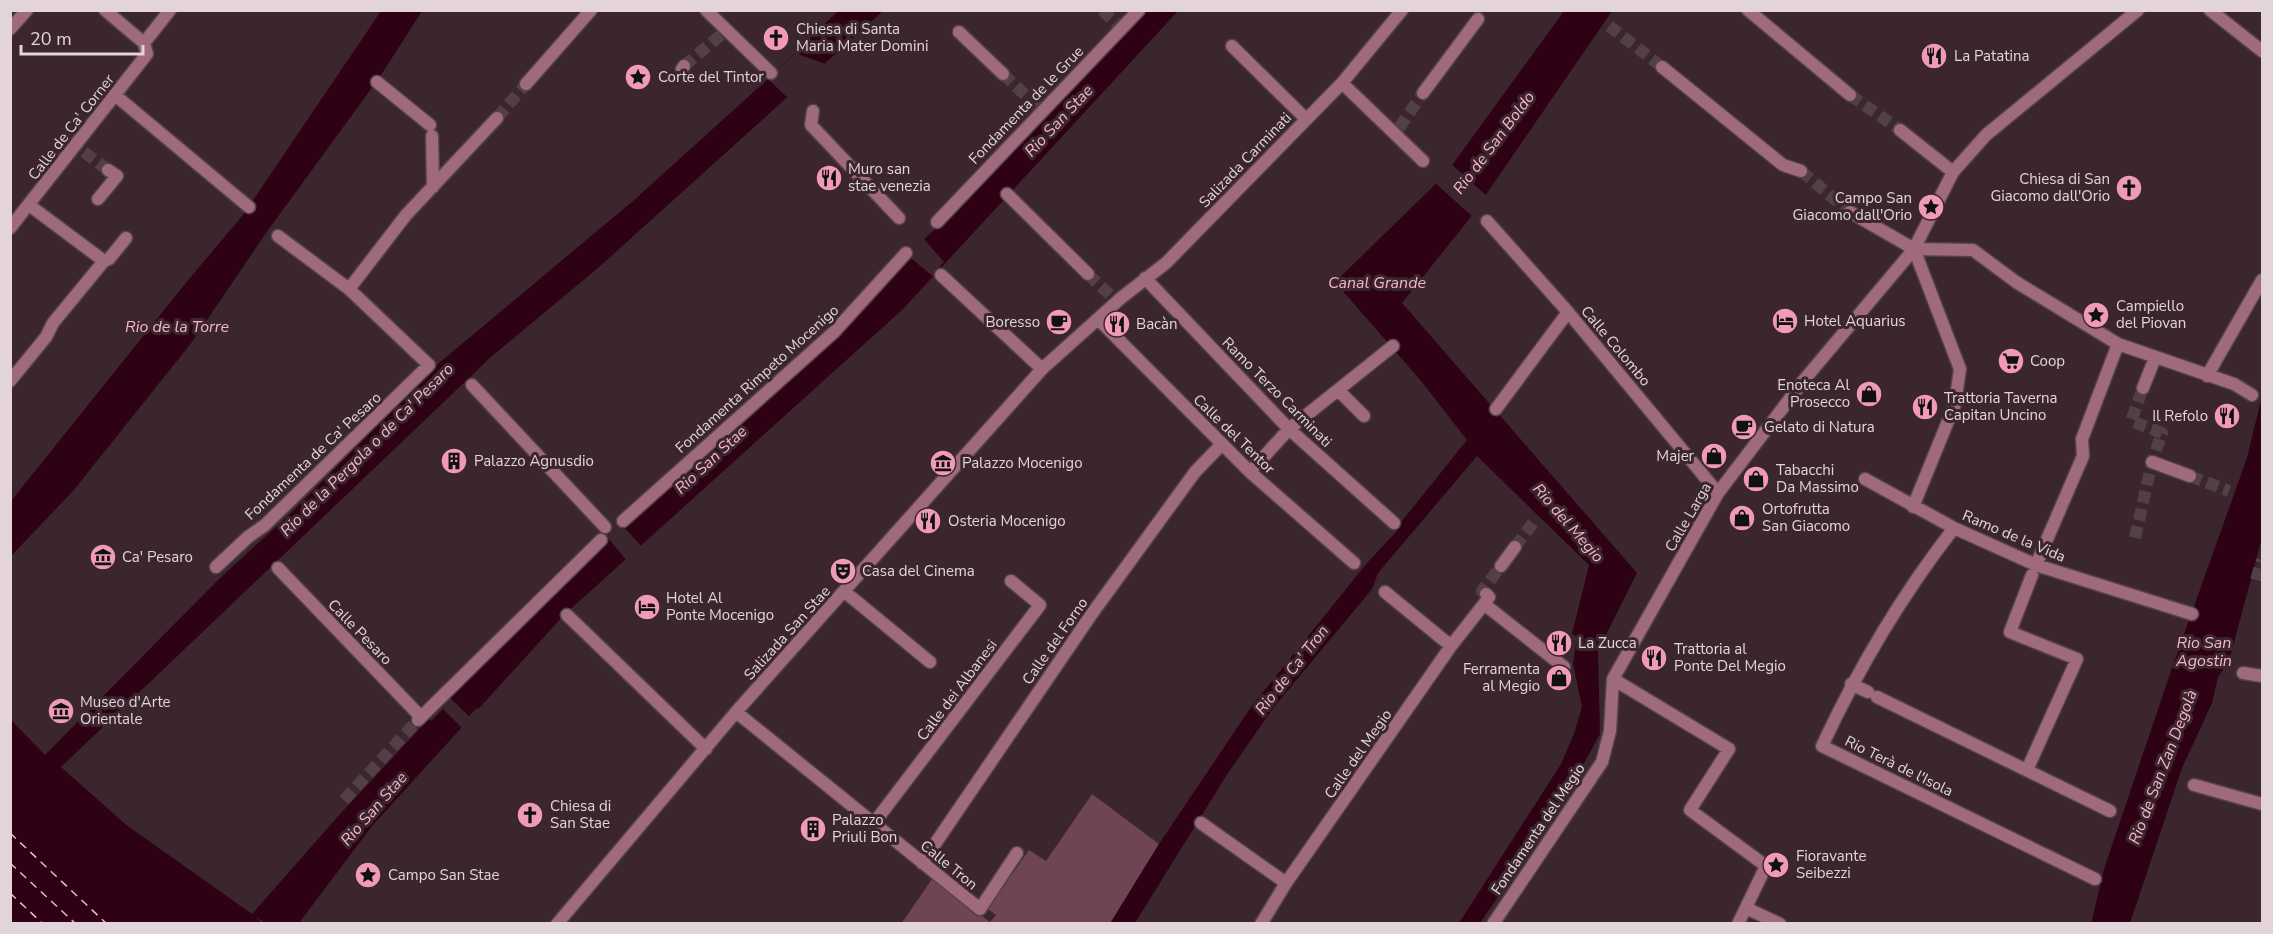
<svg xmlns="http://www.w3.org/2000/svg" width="2273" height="934" font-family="'Nunito Sans',sans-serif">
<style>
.green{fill:#704553}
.water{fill:#2f0115}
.pier{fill:#3a262c}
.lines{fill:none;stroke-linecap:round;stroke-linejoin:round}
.ferry{stroke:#f6b6c9;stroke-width:1.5;stroke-dasharray:8 6;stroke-linecap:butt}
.street-tunnel{stroke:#534046;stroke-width:12;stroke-dasharray:12 6;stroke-linecap:butt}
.street-casing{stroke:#554248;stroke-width:15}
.street{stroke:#9f6a7b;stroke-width:12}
.labels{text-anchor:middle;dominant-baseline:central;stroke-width:6;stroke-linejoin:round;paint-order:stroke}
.poi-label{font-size:15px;fill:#e2d4d8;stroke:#3a262c;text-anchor:start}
.street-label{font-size:15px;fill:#e2d4d8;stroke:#3a262c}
.water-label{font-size:16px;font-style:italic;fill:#f6b6c9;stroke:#3a262c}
</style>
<rect width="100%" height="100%" fill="#3a262c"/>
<path class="green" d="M 1092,794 L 1159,844 L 1110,923 L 901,924 L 932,879 L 990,922 L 996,915 L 988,909 L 1029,850 L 1046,861 Z"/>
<path class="water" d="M 381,11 L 422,11 L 379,78 L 266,233 L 192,342 L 73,491 L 11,556 L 11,501 L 189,279 L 243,215 Z
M 838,11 L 883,11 L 598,268 L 492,356 L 61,767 L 125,824 L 252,914 L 341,813 L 467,678 L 609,539 L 908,256 L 1145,11 L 1178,11 L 903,309 L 564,615 L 372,826 L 299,923 L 265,923 L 256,917 L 261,923 L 11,923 L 10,719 L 45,755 L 218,580 L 288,516 L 439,363 L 633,201 L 768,79 Z
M 1564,11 L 1612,11 L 1470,218 L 1402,303 L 1637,573 L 1598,651 L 1600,734 L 1561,805 L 1480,923 L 1459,923 L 1561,764 L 1574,734 L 1582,707 L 1573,664 L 1577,637 L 1572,634 L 1589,565 L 1477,456 L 1378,573 L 1372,589 L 1274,707 L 1228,773 L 1135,923 L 1110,924 L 1159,844 L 1251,707 L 1367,563 L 1397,531 L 1402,521 L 1467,440 L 1422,382 L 1335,282 L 1445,175 Z
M 2262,396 L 2262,538 L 2229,661 L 2218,677 L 2212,703 L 2182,768 L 2130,923 L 2091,924 L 2104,869 L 2172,668 L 2247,458 Z"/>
<path class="pier" d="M 795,53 L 825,64 L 790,100 L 768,79 Z
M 1451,164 L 1488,197 L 1474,218 L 1434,182 Z
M 938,222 L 940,225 L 924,239 L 944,262 L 940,266 L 943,269 L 935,278 L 906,254 Z
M 624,522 L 623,526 L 642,547 L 627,561 L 609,539 L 604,543 L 602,541 Z
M 447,695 L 469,716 L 477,708 L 480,710 L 463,729 L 443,709 L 431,721 L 427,717 Z"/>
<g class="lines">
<path class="ferry" d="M 10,833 L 107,924
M 10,863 L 76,924
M 10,893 L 43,924"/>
<path class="street-tunnel" d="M 1102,10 L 1118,25
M 1609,26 L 1662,67
M 684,66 L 722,34
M 1003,74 L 1038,107
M 1850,95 L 1900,130
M 497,118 L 526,84
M 1399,128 L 1423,93
M 84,152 L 108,170
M 1801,171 L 1850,212
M 1088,274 L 1111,296
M 2190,476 L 2229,491
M 2135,538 L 2152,462 L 2162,433 L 2131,421 L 2143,388
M 1515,547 L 1533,523
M 2256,580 L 2262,560
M 1486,594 L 1482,591 L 1501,566
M 344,800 L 418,720"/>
<defs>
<path id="street" d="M 105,10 L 144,43
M 706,10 L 771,73
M 1748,10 L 1850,95
M 2210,10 L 2262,51
M 10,29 L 27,10
M 959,32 L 1003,74
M 144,43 L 170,10
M 1232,46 L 1306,119
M 1662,67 L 1783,165 L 1801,171
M 682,69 L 684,66
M 377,82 L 430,125
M 1342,83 L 1423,161
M 526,84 L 591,10
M 1423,93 L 1478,19
M 115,95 L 249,207
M 813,111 L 811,125 L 899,218
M 1900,130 L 1953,172
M 432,136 L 433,187
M 1007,194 L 1088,274
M 98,199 L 117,176 L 108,170
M 29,205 L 104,261
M 1850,212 L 1914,249 L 1973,250 L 2016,282 L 2118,344 L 2234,384 L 2252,395
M 1487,221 L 1568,312 L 1718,493
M 937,222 L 1139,10
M 10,228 L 147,54 L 144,43
M 941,275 L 1042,369
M 1145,278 L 1289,429 L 1394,523
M 349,289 L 406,215 L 497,118
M 1099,320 L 1250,472 L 1354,563
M 2207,376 L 2262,280
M 10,381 L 46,337 L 53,323 L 104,261 L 109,259 L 126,238
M 472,385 L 605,527
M 2143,388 L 2155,358
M 1339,391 L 1364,416
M 1496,409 L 1568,312
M 2152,462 L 2190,476
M 1250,472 L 1289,429 L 1393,346
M 1865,479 L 1954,528 L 2036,565 L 2192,614
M 1913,507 L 1955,404 L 1960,369 L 1914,249
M 623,521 L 834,332 L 906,253
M 1954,528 C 1901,596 1859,667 1822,746 L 2095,879
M 2036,565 L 2083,456 L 2082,439 L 2118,344
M 1501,566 L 1515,547
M 216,567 L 248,537 L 265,525 L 429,365 L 349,289 L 278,236
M 278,568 L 421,717
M 845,592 L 930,662
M 1385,592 L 1451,646
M 1484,604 L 1489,597 L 1486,594
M 567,615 L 706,749
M 2243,673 L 2262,676
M 1613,679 L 1729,749 L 1690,810 L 1766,866 L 1738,924
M 1851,684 L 1868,692
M 1877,697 L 2110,811
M 736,712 L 980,909 L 1017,853
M 418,720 L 601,540
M 2027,770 L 2077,659 L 2010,632 L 2032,575
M 2194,785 L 2262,804
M 874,823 L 1040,605 L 1011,581
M 1201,823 L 1286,883
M 922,863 L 1091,615 L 1195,472 L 1222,444
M 1746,908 L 1780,924
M 557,924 L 736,712 L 1042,369 L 1121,298 L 1166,263 L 1342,83 L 1402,10
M 1261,924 L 1286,883 L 1451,646 L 1484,604 L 1564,667
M 1493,924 L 1602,762 L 1610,731 L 1613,679 L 1718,493 L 1804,380 L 1914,249 L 1953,172 L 1986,135 L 2138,10"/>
</defs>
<use href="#street" class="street-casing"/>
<use href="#street" class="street"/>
</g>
<defs>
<symbol id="church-disc" viewBox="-11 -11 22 22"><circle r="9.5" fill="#f09ab6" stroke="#3a262c"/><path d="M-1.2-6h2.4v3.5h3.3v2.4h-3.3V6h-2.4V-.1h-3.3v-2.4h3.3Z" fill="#111"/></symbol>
<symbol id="restaurant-disc" viewBox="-11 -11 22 22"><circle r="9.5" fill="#f09ab6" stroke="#3a262c"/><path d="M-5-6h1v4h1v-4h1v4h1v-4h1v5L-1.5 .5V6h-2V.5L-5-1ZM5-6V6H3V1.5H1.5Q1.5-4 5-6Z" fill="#111"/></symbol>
<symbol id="sight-disc" viewBox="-11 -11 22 22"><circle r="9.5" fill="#f09ab6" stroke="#3a262c"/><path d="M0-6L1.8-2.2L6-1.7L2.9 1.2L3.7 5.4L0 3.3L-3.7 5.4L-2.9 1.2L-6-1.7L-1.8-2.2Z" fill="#111"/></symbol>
<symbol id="hotel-disc" viewBox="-11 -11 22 22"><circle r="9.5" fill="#f09ab6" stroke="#3a262c"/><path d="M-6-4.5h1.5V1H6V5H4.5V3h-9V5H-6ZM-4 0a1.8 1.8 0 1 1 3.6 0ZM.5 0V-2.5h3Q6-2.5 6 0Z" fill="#111"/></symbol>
<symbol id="cafe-disc" viewBox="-11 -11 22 22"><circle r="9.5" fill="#f09ab6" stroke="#3a262c"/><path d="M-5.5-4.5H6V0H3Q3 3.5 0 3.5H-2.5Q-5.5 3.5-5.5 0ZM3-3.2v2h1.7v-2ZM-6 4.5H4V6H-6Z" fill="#111"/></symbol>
<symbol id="supermarket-disc" viewBox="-11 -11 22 22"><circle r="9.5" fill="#f09ab6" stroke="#3a262c"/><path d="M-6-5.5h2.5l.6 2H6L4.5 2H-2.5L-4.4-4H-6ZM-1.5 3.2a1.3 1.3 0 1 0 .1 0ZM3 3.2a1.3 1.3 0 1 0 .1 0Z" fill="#111"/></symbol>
<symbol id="shop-disc" viewBox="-11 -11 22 22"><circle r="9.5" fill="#f09ab6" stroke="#3a262c"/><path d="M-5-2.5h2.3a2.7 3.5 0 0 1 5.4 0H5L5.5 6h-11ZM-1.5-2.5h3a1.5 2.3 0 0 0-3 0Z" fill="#111"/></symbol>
<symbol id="building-disc" viewBox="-11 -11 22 22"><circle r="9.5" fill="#f09ab6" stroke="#3a262c"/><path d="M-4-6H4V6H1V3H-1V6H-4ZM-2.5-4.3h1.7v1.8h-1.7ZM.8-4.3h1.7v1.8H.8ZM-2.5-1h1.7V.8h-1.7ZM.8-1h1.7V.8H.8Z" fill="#111"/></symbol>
<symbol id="museum-disc" viewBox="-11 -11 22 22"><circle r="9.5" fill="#f09ab6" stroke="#3a262c"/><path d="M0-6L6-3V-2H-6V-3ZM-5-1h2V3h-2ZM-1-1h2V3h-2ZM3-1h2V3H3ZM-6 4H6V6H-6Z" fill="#111"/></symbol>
<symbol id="theatre-disc" viewBox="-11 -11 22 22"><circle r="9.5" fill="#f09ab6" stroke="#3a262c"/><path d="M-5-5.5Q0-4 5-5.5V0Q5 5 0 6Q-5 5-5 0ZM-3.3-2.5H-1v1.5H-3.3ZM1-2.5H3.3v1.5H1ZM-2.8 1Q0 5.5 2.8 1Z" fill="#111"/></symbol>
</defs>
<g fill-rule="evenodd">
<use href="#church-disc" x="761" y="23" width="30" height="30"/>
<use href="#restaurant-disc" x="1919" y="41" width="30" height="30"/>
<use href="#sight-disc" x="623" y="62" width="30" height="30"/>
<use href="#restaurant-disc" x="814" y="163" width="30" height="30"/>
<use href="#church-disc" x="2114" y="173" width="30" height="30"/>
<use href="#sight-disc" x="1916" y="192" width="30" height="30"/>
<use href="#sight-disc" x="2081" y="300" width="30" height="30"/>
<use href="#hotel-disc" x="1770" y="306" width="30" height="30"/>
<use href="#cafe-disc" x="1044" y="307" width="30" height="30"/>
<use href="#restaurant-disc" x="1102" y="309" width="30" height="30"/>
<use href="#supermarket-disc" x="1996" y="346" width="30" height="30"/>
<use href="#shop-disc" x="1854" y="379" width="30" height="30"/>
<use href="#restaurant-disc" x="1910" y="392" width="30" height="30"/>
<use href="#restaurant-disc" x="2212" y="401" width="30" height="30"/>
<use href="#cafe-disc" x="1729" y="412" width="30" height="30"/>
<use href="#shop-disc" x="1699" y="441" width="30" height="30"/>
<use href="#building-disc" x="439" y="446" width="30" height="30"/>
<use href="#museum-disc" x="928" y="448" width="30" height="30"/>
<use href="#shop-disc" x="1741" y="464" width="30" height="30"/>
<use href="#shop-disc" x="1727" y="503" width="30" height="30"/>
<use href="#restaurant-disc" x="913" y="506" width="30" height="30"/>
<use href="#museum-disc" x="88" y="542" width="30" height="30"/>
<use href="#theatre-disc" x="828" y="556" width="30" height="30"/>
<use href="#hotel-disc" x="632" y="592" width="30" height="30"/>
<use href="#restaurant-disc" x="1544" y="628" width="30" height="30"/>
<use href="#restaurant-disc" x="1639" y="643" width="30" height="30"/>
<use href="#shop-disc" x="1544" y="663" width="30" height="30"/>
<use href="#museum-disc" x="46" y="696" width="30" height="30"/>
<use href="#church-disc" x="515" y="800" width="30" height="30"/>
<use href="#building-disc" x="798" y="814" width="30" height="30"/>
<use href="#sight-disc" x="1761" y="850" width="30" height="30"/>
<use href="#sight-disc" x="353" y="860" width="30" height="30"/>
</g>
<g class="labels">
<g class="poi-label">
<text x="796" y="29">Chiesa di Santa<tspan x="796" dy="17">Maria Mater Domini</tspan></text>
<text x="1954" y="56">La Patatina</text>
<text x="658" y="77">Corte del Tintor</text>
<text x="848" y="169">Muro san<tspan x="848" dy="17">stae venezia</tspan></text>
<text x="2110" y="179" text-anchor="end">Chiesa di San<tspan x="2110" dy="17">Giacomo dall'Orio</tspan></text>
<text x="1912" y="198" text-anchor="end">Campo San<tspan x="1912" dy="17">Giacomo dall'Orio</tspan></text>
<text x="2116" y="306">Campiello<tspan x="2116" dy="17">del Piovan</tspan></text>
<text x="1804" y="321">Hotel Aquarius</text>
<text x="1040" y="322" text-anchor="end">Boresso</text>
<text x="1136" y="324">Bacàn</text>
<text x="2030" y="361">Coop</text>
<text x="1850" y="385" text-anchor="end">Enoteca Al<tspan x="1850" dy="17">Prosecco</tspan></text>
<text x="1944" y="398">Trattoria Taverna<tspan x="1944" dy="17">Capitan Uncino</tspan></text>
<text x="2208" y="416" text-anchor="end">Il Refolo</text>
<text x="1764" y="427">Gelato di Natura</text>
<text x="1694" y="456" text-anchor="end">Majer</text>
<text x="474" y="461">Palazzo Agnusdio</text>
<text x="962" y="463">Palazzo Mocenigo</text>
<text x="1776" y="470">Tabacchi<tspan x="1776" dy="17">Da Massimo</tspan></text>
<text x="1762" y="509">Ortofrutta<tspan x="1762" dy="17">San Giacomo</tspan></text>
<text x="948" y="521">Osteria Mocenigo</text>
<text x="122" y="557">Ca' Pesaro</text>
<text x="862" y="571">Casa del Cinema</text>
<text x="666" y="598">Hotel Al<tspan x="666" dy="17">Ponte Mocenigo</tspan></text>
<text x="1578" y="643">La Zucca</text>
<text x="1674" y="649">Trattoria al<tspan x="1674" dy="17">Ponte Del Megio</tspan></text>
<text x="1540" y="669" text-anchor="end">Ferramenta<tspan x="1540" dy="17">al Megio</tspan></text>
<text x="80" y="702">Museo d'Arte<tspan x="80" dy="17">Orientale</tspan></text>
<text x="550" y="806">Chiesa di<tspan x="550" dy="17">San Stae</tspan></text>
<text x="832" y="820">Palazzo<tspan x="832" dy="17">Priuli Bon</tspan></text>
<text x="1796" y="856">Fioravante<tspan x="1796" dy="17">Seibezzi</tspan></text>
<text x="388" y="875">Campo San Stae</text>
</g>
<g class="street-label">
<text transform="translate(1026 105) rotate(-46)">Fondamenta de le Grue</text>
<text transform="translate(71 127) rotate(-52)">Calle de Ca' Corner</text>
<text transform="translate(1245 160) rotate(-46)">Salizada Carminati</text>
<text transform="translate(1616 346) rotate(50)">Calle Colombo</text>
<text transform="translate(757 379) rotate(-42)">Fondamenta Rimpeto Mocenigo</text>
<text transform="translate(1277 392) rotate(45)">Ramo Terzo Carminati</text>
<text transform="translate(1234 434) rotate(44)">Calle del Tentor</text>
<text transform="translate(313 456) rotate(-43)">Fondamenta de Ca' Pesaro</text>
<text transform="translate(1688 517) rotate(-60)">Calle Larga</text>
<text transform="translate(2014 536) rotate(23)">Ramo de la Vida</text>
<text transform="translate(360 632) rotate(46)">Calle Pesaro</text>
<text transform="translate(787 633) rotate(-48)">Salizada San Stae</text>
<text transform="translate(1055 641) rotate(-55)">Calle del Forno</text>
<text transform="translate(957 690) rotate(-53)">Calle dei Albanesi</text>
<text transform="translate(1358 754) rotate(-55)">Calle del Megio</text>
<text transform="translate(1899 766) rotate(26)">Rio Terà de l'Isola</text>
<text transform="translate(1538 829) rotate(-56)">Fondamenta del Megio</text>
<text transform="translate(949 865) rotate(39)">Calle Tron</text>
</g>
<g class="water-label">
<text transform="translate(1059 121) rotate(-47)">Rio San Stae</text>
<text transform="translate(1494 143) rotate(-53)">Rio de San Boldo</text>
<text x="1377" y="283">Canal Grande</text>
<text x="177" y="327">Rio de la Torre</text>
<text transform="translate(367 450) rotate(-45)">Rio de la Pergola o de Ca' Pesaro</text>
<text transform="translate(711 460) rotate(-43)">Rio San Stae</text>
<text transform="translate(1568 523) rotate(49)">Rio del Megio</text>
<text x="2204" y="643">Rio San<tspan x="2204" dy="18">Agostin</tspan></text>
<text transform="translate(1292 670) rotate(-52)">Rio de Ca' Tron</text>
<text transform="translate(2163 767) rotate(-69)">Rio de San Zan Degolà</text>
<text transform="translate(374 809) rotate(-49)">Rio San Stae</text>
</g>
</g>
<rect width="2273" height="934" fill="none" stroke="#e2d4d8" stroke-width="24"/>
<path d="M21 45v9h122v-9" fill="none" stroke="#e2d4d8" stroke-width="3"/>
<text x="30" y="45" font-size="18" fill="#e2d4d8" stroke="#3a262c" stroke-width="4.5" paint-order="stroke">20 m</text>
</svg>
